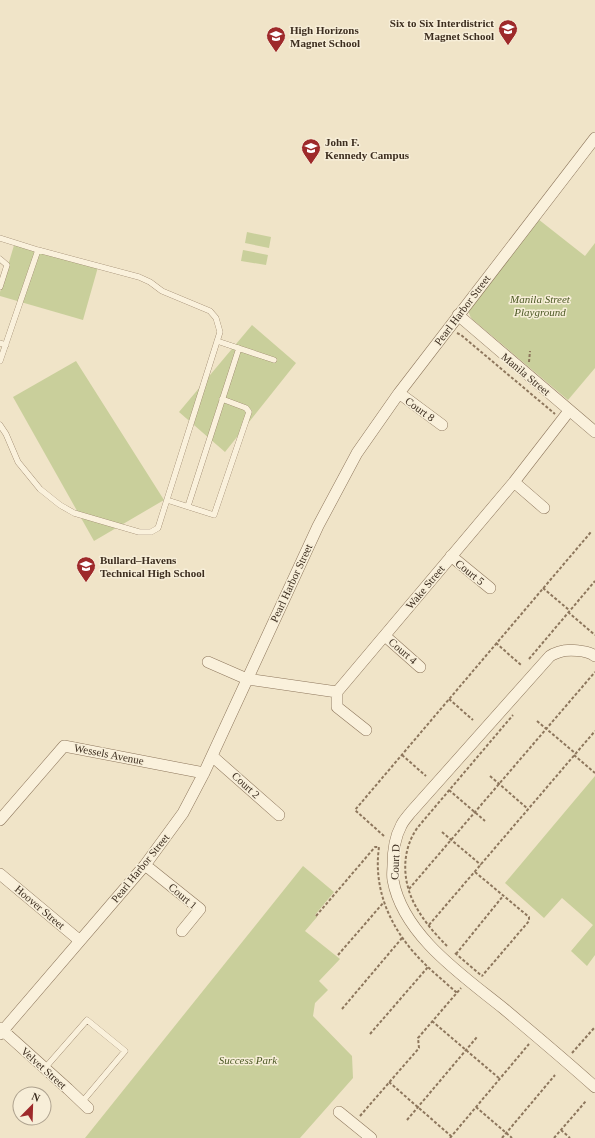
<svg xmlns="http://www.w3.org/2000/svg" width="595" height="1138" font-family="Georgia,serif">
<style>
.green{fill:#c9cf9b}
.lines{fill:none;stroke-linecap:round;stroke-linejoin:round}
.lane-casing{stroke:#8d765c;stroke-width:6}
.street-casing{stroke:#8d765c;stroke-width:12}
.path{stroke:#8d765c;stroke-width:2;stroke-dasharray:3 2;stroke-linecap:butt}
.lane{stroke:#faf1dc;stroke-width:5.5}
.street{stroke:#faf1dc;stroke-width:11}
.labels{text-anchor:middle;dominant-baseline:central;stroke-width:3;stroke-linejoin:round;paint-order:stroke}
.poi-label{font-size:11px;font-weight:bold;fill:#3d2e20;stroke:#f7eed8;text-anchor:start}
.park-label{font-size:11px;font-style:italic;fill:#4d5a26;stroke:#f7eed8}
.street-label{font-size:11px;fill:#3d2e20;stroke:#f7eed8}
</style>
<rect width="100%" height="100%" fill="#f0e4c8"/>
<path class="green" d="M 538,219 L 585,256 L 595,243 L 595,368 L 568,400 L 472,319 L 470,316 L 468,310 Z
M 247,232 L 271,237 L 269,248 L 245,243 Z
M 15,242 L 98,267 L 83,320 L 0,296 L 0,292 Z
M 243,250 L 268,255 L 266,265 L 241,261 Z
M 252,325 L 296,363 L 225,452 L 179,412 Z
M 76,361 L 164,500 L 94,541 L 13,397 Z
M 595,776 L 595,955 L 587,966 L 571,951 L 593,925 L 562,898 L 544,918 L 505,883 Z
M 303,866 L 334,892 L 315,915 L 317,917 L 305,931 L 340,959 L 319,981 L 328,990 L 315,1003 L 313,1016 L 352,1056 L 353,1078 L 300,1138 L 85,1138 Z"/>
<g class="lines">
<defs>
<path id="lane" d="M 0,238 L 38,250 L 0,361
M 0,259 L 7,265 L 0,287
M 217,341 L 274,360
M 0,343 L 6,345
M 0,425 L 6,434 L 18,462 L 40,489 L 60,505 L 74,513 L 139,532 L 151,532 L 158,528 L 220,332 L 216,318 L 210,311 L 162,291 L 150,282 L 139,277 L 38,250
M 167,500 L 214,515 L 249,412 L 246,408 L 222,399
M 188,506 L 239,348
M 45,1068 L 87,1020 L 125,1051 L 82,1102"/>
<path id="street" d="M 458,315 L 595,432
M 399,393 L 442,425
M 514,482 L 544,508
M 451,556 L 490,588
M 385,636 L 420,667
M 595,656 C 587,650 568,649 559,652 C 556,653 553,654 550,656 L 411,812 C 408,816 403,821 401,826 C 395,837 393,853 393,865 C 393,870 392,875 393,880 C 403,935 462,975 503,1008 C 534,1034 565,1060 595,1087
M 208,662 L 247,679 L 337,692 L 514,482 L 569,411
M 337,692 L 337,707 L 366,730
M 212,756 L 279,815
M 0,820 L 64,746 L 204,773
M 145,865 L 200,909 L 182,931
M 0,874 L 79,940
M 0,1028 L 68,1089 L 88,1108
M 0,1034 L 145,865 L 183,813 L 204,773 L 318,526 L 357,453 L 399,393 L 595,138
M 339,1112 L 371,1138"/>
</defs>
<use href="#lane" class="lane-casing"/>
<use href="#street" class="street-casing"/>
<path class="path" d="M 457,333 L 461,335 L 555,414
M 529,362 L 530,351
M 543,588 L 569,610
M 568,612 L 595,635
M 496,643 L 521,665
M 529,659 L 595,581
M 449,699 L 473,720
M 537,721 L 575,753
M 402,755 L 426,776
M 574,755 L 595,773
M 490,776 L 528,809
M 449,790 L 485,821
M 442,832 L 481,865
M 384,836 L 355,810 L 591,532
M 475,872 L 529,917 L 529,921 L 482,976
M 409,889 L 595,672
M 316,916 L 375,847 L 379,847 C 373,889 390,927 418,957 C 430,970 444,981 457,993
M 429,925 L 595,731
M 447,946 C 435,934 423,920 415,905 C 402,881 401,850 418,827 L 513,715
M 455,953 L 482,976
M 456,954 L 503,896
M 338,955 L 384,902
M 342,1009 L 402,938
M 432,1021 L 500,1079
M 370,1034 L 428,967
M 572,1053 L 595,1027
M 389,1082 L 451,1136
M 476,1107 L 512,1138
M 360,1116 L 419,1048 L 418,1038 L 461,988
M 407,1120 L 477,1037
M 561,1130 L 570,1138
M 450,1138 L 529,1044
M 502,1138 L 555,1075
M 554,1138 L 586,1101"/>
<use href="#lane" class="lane"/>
<use href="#street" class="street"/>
</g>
<defs>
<symbol id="school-pin" viewBox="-11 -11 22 30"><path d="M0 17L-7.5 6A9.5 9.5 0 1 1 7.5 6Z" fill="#9e2a2b" stroke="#f7eed8"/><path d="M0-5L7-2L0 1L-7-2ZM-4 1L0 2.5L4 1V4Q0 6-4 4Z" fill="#fff"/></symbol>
</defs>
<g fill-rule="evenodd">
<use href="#school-pin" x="497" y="18" width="22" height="30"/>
<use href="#school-pin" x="265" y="25" width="22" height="30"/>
<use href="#school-pin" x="300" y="137" width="22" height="30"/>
<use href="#school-pin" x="75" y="555" width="22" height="30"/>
</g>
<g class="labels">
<g class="poi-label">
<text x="494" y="23" text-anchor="end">Six to Six Interdistrict<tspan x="494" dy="13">Magnet School</tspan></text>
<text x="290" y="30">High Horizons<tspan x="290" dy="13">Magnet School</tspan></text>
<text x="325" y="142">John F.<tspan x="325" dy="13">Kennedy Campus</tspan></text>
<text x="100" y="560">Bullard–Havens<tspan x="100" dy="13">Technical High School</tspan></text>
</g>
<g class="park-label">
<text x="540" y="299">Manila Street<tspan x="540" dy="13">Playground</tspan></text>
<text x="248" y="1060">Success Park</text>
</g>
<g class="street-label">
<text transform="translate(462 310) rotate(-53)">Pearl Harbor Street</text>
<text transform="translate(526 374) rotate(40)">Manila Street</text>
<text transform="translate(420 409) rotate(36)">Court 8</text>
<text transform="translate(470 572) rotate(39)">Court 5</text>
<text transform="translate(291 583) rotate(-65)">Pearl Harbor Street</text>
<text transform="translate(425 587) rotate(-50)">Wake Street</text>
<text transform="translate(403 651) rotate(41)">Court 4</text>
<text transform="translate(109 754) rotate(11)">Wessels Avenue</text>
<text transform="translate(246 785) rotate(42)">Court 2</text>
<text transform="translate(395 862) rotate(-88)">Court D</text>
<text transform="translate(140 868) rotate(-51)">Pearl Harbor Street</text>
<text transform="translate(183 896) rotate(40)">Court 1</text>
<text transform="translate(40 907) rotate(40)">Hoover Street</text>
<text transform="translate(44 1068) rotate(42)">Velvet Street</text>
</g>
</g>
<g transform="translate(32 1106) rotate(23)"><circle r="19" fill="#f7eed8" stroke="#ada18e"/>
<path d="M0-3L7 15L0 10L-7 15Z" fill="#9e2a2b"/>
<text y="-6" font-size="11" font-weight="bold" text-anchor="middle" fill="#3d2e20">N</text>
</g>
</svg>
